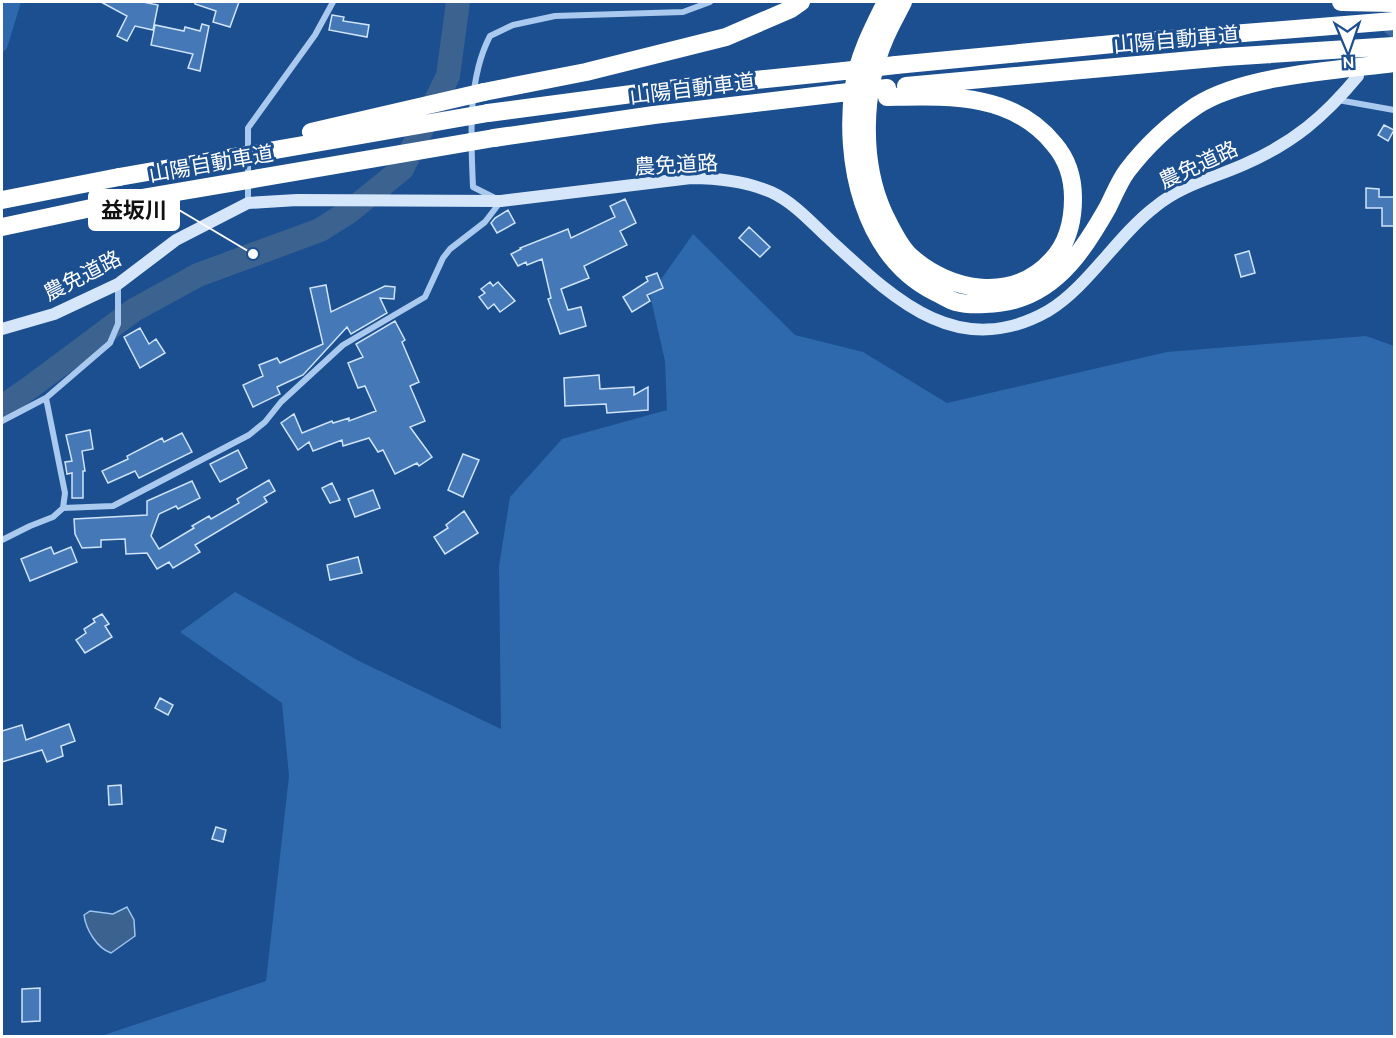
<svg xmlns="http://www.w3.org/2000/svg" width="1396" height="1038" font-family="Ubuntu,'Noto Sans JP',sans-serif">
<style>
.green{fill:#2e69ad}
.water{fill:#3c6290;stroke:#9cc4f0;stroke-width:1.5}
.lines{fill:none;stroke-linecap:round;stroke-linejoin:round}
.river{stroke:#3c6290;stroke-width:24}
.building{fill:#4478b7;stroke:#cfe3fa;stroke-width:1.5}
.secondary-tunnel{stroke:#3d69a0;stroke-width:12;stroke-dasharray:12 6;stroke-linecap:butt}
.street{stroke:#a9c9ee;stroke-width:6}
.secondary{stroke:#d6e6fa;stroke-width:12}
.highway{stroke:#fff;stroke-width:18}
.highway-bridge{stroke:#fff;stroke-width:18}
.labels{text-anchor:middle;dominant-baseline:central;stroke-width:6;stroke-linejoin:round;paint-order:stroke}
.street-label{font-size:21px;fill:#fff;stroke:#1b4f8f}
.leader{fill:none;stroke:#fff;stroke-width:2}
.callout-dot{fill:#fff;stroke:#1b4f8f;stroke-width:2}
.callout{fill:#fff;stroke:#fff;stroke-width:2}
.callout-label{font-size:22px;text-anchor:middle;font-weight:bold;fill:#111}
</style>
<rect width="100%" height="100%" fill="#1b4f8f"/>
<path class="green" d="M 2,2 L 21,2 L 7,48 L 2,53 Z
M 693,234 L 795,335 L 863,352 L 947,403 L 1167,352 L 1366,336 L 1394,346 L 1394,1036 L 101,1036 L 266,981 L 289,776 L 282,703 L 180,632 L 235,592 L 359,661 L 501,729 L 499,566 L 510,497 L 562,439 L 667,410 L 665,361 L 650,295 Z"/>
<path class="water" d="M 127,907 L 134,920 L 135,936 L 111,953 C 97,948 86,930 84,915 L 90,911 L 113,914 Z"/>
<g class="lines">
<path class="river" d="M 2,407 L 32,386 L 134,310 L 198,275 L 320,230 L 350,211 L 402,169 L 448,76 L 458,2"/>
</g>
<path class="building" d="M 101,2 L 143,2 L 158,5 L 153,30 L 135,26 L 127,41 L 117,36 L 127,16 Z
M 195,2 L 239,2 L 230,27 L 213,22 L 216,11 L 195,4 Z
M 332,15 L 344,17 L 343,21 L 369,25 L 367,37 L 329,30 Z
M 202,24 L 209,26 L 200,71 L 188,68 L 193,54 L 151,45 L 155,25 L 184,31 L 185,27 L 200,31 Z
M 1384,125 L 1394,130 L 1388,141 L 1378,135 Z
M 1366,188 L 1379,189 L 1379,197 L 1395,197 L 1395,226 L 1382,226 L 1382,208 L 1366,208 Z
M 625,199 L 636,223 L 620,231 L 627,245 L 584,266 L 589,278 L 561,289 L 568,310 L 581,307 L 586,326 L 560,334 L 548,299 L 551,298 L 542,259 L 527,265 L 526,262 L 518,266 L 511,254 L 521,249 L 520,248 L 568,229 L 571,238 L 615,217 L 610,206 Z
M 508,210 L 515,223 L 497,233 L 491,223 L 495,218 Z
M 749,227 L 770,247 L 760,257 L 739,238 Z
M 1249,251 L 1255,273 L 1241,277 L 1235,255 Z
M 657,273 L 663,288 L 647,295 L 650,301 L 632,312 L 623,297 L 648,281 L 646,277 Z
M 490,282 L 493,286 L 498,282 L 515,301 L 500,312 L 494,304 L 488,309 L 479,297 L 485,293 L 481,289 Z
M 326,285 L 331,312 L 385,286 L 395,287 L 394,299 L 380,298 L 387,313 L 351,334 L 347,327 L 303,375 L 277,387 L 280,394 L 253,407 L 243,385 L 263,376 L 259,365 L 277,358 L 280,363 L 323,344 L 310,288 Z
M 395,321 L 405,340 L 402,342 L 419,382 L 410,386 L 425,421 L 410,427 L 432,457 L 419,466 L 417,463 L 395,474 L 383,450 L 378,452 L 369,438 L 343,446 L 342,440 L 313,451 L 309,442 L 298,450 L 281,423 L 294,414 L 302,433 L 332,421 L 333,423 L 349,418 L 349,421 L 376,411 L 365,386 L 358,388 L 348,363 L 363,357 L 356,344 Z
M 140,328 L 149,344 L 156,339 L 165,353 L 140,368 L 124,337 Z
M 599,375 L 600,389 L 634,387 L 634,395 L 648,387 L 648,410 L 607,413 L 606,404 L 565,406 L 564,378 Z
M 90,430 L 93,449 L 82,451 L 85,471 L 83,471 L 83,498 L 72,498 L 72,473 L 67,474 L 65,462 L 72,461 L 66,435 Z
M 182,433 L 192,452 L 139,478 L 135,471 L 108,483 L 102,471 L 128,459 L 127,456 L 162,438 L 164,442 Z
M 238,450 L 247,468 L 220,482 L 210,464 Z
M 463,454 L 479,460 L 463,497 L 448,490 Z
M 269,480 L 275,491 L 264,497 L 267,502 L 195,545 L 200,552 L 173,568 L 169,562 L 157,569 L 147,553 L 126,554 L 125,539 L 101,540 L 101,547 L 82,548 L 75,534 L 74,519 L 147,515 L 147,501 L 192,481 L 200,498 L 178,509 L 176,506 L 159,514 L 151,536 L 159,549 L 194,528 L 192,526 L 209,516 L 211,519 L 239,503 L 237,499 Z
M 332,483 L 340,500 L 330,503 L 322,488 Z
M 373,490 L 380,508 L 355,517 L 348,499 Z
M 464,511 L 478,533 L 445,554 L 434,537 L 448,528 L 446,525 Z
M 51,547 L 54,554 L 71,547 L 77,562 L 30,581 L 21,559 Z
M 358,557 L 362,573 L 330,580 L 327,565 Z
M 102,614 L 109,624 L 105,626 L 112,637 L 85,653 L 76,640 L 86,633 L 84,629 L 95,622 L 93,619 Z
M 160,698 L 173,705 L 168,715 L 155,708 Z
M 69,724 L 75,741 L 61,746 L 63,756 L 47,762 L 42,750 L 2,762 L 2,731 L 22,725 L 26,740 Z
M 121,785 L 122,804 L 109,805 L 108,786 Z
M 216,827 L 226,830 L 223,842 L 212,839 Z
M 40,988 L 40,1021 L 22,1022 L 22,989 Z"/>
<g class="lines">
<path class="secondary-tunnel" d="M 1378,50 L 1394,29"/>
<path class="street" d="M 1338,100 L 1394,110
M 248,203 L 248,128 L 315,35 L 333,2
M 2,421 L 46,398
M 63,508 L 113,506 L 249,435 L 265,422 L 281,402 L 343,345 L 425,297 L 443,258 L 450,249 L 485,222 L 501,201 L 473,187 C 471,139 467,80 490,36 L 513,25 L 555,16 L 683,12 L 710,2
M 2,540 L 30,526 L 53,517 L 63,508 L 65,493 L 46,398 L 110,343 L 118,324 L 118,284"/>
<path class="secondary" d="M 2,329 L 54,314 L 118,284 L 176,240 L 248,203 L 297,200 L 501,201 L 691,178 C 719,178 745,181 771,192 C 793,202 810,221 827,237 C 891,296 956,363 1048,311 C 1087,288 1117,236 1155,207 C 1181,185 1214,178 1245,164 C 1293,143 1324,117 1358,76"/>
<path class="highway" d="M 886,2 C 873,28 858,57 854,86 C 843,160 863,256 935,292 C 942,295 949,300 956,302 C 971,306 999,304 1014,300 C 1060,288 1086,246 1108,207 C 1114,195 1119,182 1127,171 C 1146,146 1171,123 1196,106 C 1243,75 1338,70 1394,63
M 1341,2 L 1394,3
M 896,65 L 1144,41 L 1394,21
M 906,86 L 1225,57 L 1394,46
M 484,92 L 586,72 L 726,37 L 791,9 L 801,2
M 887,97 C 947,96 1012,92 1054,144 C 1067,159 1073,178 1073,198 C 1073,220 1068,243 1052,260 C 1013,303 950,292 910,256 C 899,246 891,228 884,214 C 860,162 862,91 885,38 C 890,26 897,14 903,2
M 488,113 L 677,88 L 844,71
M 494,138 L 654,115 L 840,93
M 2,200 L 119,177
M 2,227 L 124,201"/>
<path class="highway-bridge" d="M 844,71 L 896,65
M 840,93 L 887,88
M 311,132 L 484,92
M 119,177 L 488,113
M 124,201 L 494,138"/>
</g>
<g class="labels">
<g class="street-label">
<text transform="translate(1176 39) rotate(-5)">山陽自動車道</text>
<text transform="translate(692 88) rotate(-7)">山陽自動車道</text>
<text transform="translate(211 163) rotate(-10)">山陽自動車道</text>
<text transform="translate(676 164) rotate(-3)">農免道路</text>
<text transform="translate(1198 164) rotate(-25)">農免道路</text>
<text transform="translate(82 275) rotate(-27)">農免道路</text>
</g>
</g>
<path class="leader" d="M253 254L179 210"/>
<circle class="callout-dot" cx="253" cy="254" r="6"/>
<rect class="callout" x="89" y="190" width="90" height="40" rx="6"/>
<g class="callout-label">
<text x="134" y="218">益坂川</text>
</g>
<rect width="1396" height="1038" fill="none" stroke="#ffffff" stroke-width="6"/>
<g transform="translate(1348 48) rotate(178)" stroke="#1b4f8f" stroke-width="4.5" paint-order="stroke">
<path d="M0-4.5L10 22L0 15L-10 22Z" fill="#ffffff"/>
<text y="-9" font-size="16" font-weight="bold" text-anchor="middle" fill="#ffffff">N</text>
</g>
</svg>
